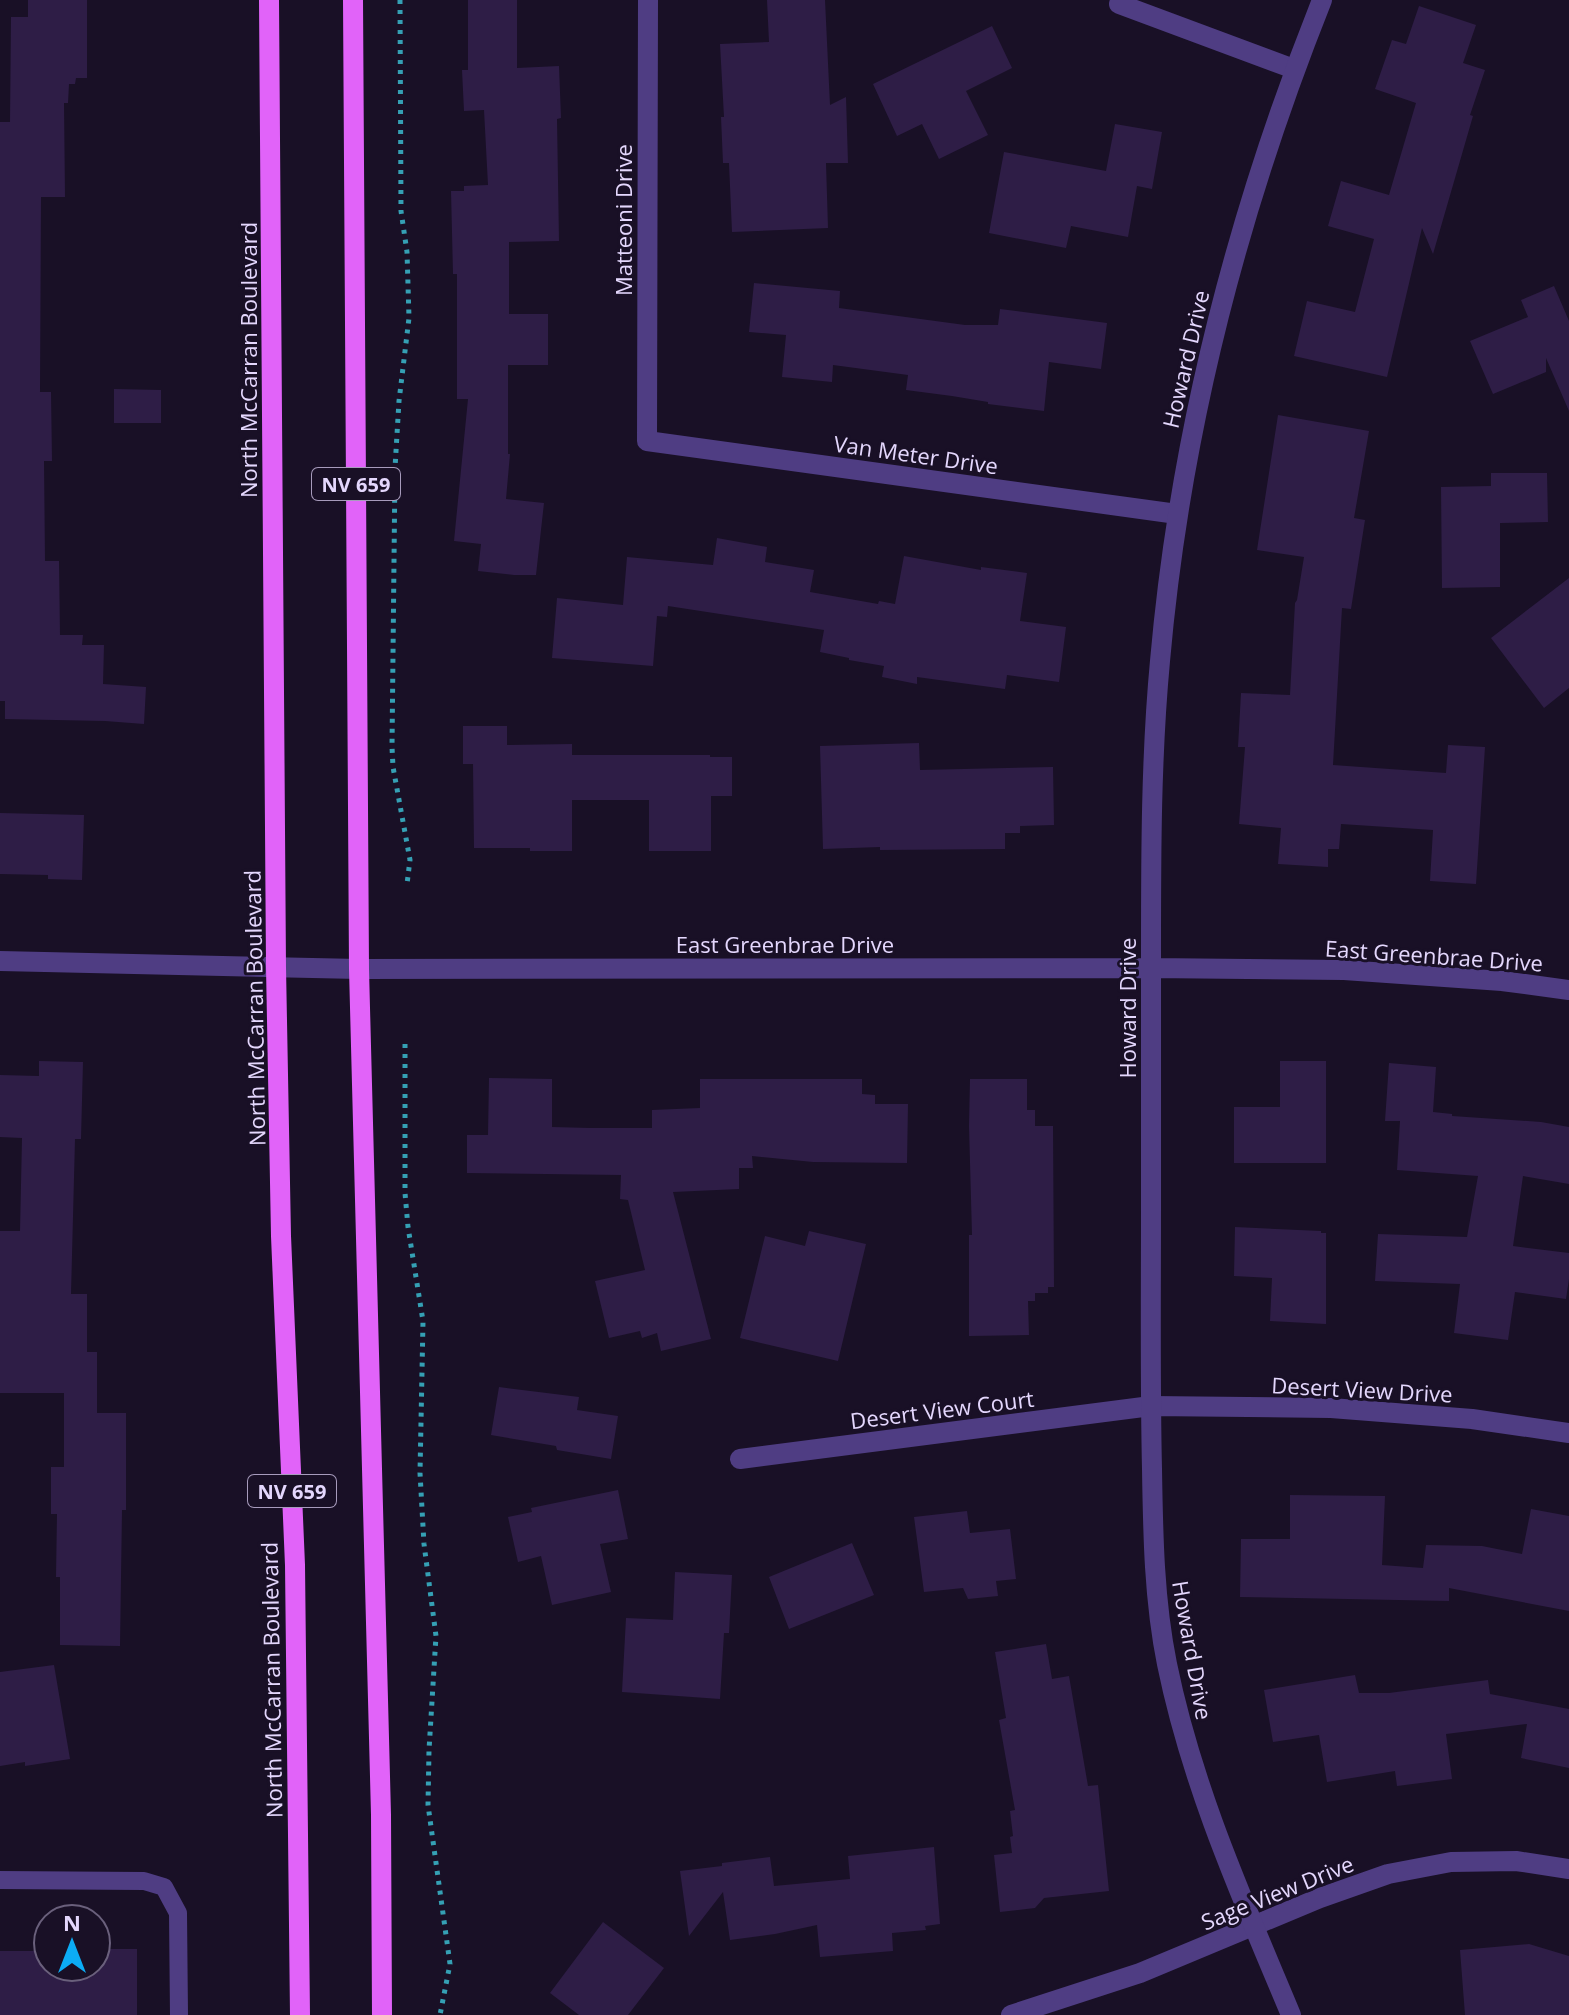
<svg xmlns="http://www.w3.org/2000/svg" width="1569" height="2015" font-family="'Open Sans',sans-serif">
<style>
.building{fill:#2e1d46}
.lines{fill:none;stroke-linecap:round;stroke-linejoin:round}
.path{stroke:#35a0b4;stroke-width:5;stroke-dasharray:4 6;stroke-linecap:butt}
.service{stroke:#4f3d83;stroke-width:18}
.minor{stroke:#4f3d83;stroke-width:20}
.tertiary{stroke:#4f3d83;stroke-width:20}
.primary{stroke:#e163f9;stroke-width:20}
.labels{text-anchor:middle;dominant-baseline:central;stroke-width:6;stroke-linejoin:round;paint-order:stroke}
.shield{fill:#191026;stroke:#a79bbc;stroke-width:2}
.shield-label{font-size:20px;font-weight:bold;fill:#e4d7fd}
.street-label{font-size:22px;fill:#e4d7fd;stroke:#191026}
</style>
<rect width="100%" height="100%" fill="#191026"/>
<path class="building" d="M 28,0 L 87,0 L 87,78 L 76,78 L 75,84 L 69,84 L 68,103 L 64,103 L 65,197 L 41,197 L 40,392 L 51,392 L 52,461 L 44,461 L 45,561 L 59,561 L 60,635 L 83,635 L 82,645 L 104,645 L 103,684 L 146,687 L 144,724 L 105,721 L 5,719 L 5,701 L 0,701 L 0,122 L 10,122 L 11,17 L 28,17 Z
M 468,0 L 517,0 L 517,68 L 559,66 L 561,118 L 557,119 L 559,241 L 509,242 L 509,314 L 548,314 L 548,365 L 508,365 L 508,454 L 510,454 L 506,499 L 544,503 L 536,575 L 514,575 L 478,571 L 481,544 L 454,541 L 468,399 L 457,399 L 457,274 L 453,274 L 451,191 L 464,191 L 464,186 L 488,185 L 484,110 L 464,111 L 462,70 L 468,70 Z
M 767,0 L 825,0 L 830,105 L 846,97 L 848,163 L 826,163 L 828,228 L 732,232 L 729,163 L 723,163 L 721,117 L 724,117 L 720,44 L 769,42 Z
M 1419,6 L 1476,25 L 1463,63 L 1485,70 L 1470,115 L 1473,116 L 1433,254 L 1422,228 L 1387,377 L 1294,356 L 1307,301 L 1355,312 L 1374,239 L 1328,226 L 1341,181 L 1389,195 L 1416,103 L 1375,89 L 1392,40 L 1406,44 Z
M 992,26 L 1012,68 L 966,91 L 988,135 L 939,159 L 922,124 L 897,136 L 873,84 Z
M 1115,124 L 1162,132 L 1152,189 L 1137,186 L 1128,237 L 1071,226 L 1066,248 L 989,233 L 1004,152 L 1106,171 Z
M 754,283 L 840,291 L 839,308 L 965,325 L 998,325 L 1000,309 L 1107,323 L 1101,369 L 1049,362 L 1044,411 L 988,404 L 988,402 L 952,396 L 906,390 L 908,375 L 833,365 L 832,382 L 782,377 L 786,335 L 749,332 Z
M 1554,286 L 1569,321 L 1569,411 L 1546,358 L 1546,372 L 1493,394 L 1470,341 L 1528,317 L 1521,300 Z
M 114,389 L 161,390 L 161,423 L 114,423 Z
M 1278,415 L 1369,431 L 1354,518 L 1365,520 L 1351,609 L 1342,608 L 1333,765 L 1446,773 L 1448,745 L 1485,747 L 1476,884 L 1430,881 L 1433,830 L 1341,824 L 1339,849 L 1328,849 L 1328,867 L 1278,864 L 1281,828 L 1239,824 L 1245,747 L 1238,747 L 1241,693 L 1290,695 L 1295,603 L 1297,600 L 1304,557 L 1257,550 Z
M 1491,473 L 1547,473 L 1548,522 L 1500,523 L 1500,587 L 1442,588 L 1441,487 L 1491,486 Z
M 717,538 L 767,547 L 765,562 L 814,570 L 810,592 L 878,604 L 879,601 L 895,604 L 904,556 L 981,570 L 981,567 L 1027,573 L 1020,621 L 1066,627 L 1059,682 L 1007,675 L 1005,689 L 917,677 L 917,684 L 882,677 L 884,666 L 849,660 L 849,658 L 820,652 L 824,630 L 668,606 L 667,617 L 657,616 L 653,666 L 552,658 L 557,598 L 623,605 L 627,557 L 713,565 Z
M 1569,578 L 1569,688 L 1544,708 L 1491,638 Z
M 463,726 L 507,726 L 507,745 L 572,744 L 572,755 L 710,755 L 710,757 L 732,757 L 732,796 L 711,796 L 711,851 L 649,851 L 649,800 L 572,800 L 572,851 L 530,851 L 530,848 L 474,848 L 473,764 L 463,764 Z
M 919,743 L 920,770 L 1053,767 L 1054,825 L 1020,826 L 1020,833 L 1005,833 L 1005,849 L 880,850 L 880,847 L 823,849 L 820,746 Z
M 0,813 L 84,815 L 82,880 L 48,879 L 48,875 L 0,874 Z
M 39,1061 L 83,1062 L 81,1139 L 75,1139 L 71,1294 L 87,1294 L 87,1352 L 97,1352 L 97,1413 L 126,1413 L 126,1510 L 122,1510 L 120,1646 L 60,1645 L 60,1577 L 56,1577 L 57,1514 L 51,1514 L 51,1467 L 64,1467 L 64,1393 L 0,1393 L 0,1231 L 20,1231 L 22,1138 L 0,1137 L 0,1075 L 39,1076 Z
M 1280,1061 L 1326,1061 L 1326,1163 L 1234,1163 L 1234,1107 L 1280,1107 Z
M 1389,1063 L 1436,1067 L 1433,1112 L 1452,1114 L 1452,1116 L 1541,1122 L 1569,1127 L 1569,1184 L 1523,1176 L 1513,1246 L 1569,1253 L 1569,1279 L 1566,1299 L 1515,1292 L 1508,1340 L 1454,1333 L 1460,1284 L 1375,1281 L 1378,1234 L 1467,1237 L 1478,1176 L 1397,1170 L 1400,1121 L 1385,1121 Z
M 489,1078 L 552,1079 L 552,1127 L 590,1128 L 652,1128 L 652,1110 L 700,1108 L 700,1079 L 862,1079 L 862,1094 L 875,1095 L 875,1104 L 908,1104 L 907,1163 L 813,1162 L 752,1156 L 753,1168 L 739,1168 L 739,1189 L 673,1192 L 711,1339 L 661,1351 L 657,1333 L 642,1338 L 640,1331 L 609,1338 L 595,1281 L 645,1270 L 628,1200 L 620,1199 L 621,1175 L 467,1173 L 467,1135 L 488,1135 Z
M 970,1079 L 1027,1079 L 1027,1110 L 1035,1110 L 1035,1126 L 1053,1126 L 1054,1287 L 1048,1287 L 1048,1293 L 1035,1293 L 1035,1301 L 1028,1301 L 1029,1335 L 969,1336 L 969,1235 L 972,1235 L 969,1126 Z
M 1235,1227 L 1321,1231 L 1321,1233 L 1326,1233 L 1326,1324 L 1270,1321 L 1272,1278 L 1234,1276 Z
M 809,1231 L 866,1244 L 838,1361 L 740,1338 L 765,1236 L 805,1246 Z
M 499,1387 L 579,1397 L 577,1410 L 618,1416 L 611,1459 L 557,1450 L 556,1446 L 491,1435 Z
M 618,1490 L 628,1539 L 600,1544 L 611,1592 L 552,1605 L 541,1556 L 518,1562 L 508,1517 L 532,1512 L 531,1508 Z
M 1290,1495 L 1385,1496 L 1382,1565 L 1423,1568 L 1426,1545 L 1482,1546 L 1522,1554 L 1531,1509 L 1569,1516 L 1569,1611 L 1449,1588 L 1449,1601 L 1240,1597 L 1241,1539 L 1290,1539 Z
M 967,1511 L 970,1533 L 1010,1529 L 1016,1579 L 996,1581 L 998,1596 L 968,1599 L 963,1588 L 924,1592 L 914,1517 Z
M 852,1543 L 874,1595 L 789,1629 L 769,1577 Z
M 675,1572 L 732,1575 L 729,1633 L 724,1633 L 720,1699 L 622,1692 L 626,1618 L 673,1620 Z
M 1046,1644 L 1052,1679 L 1069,1676 L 1088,1786 L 1098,1785 L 1109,1891 L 1044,1898 L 1035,1908 L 1000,1912 L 994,1855 L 1012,1853 L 1010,1837 L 1013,1836 L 1010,1811 L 1015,1810 L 999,1720 L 1006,1718 L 995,1652 Z
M 54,1665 L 70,1759 L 25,1766 L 25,1762 L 0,1766 L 0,1672 Z
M 1355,1675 L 1359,1693 L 1389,1693 L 1488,1680 L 1490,1694 L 1569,1709 L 1569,1768 L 1521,1758 L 1527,1724 L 1446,1734 L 1452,1779 L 1397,1786 L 1395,1771 L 1327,1782 L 1319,1735 L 1273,1742 L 1264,1690 Z
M 934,1847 L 940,1924 L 925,1926 L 926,1930 L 892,1933 L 893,1951 L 820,1957 L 817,1925 L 775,1934 L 730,1940 L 723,1892 L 689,1936 L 680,1871 L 722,1866 L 722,1863 L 770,1857 L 774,1886 L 850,1879 L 848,1856 Z
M 603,1922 L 664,1968 L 628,2015 L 579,2015 L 550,1993 Z
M 1529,1944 L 1569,1956 L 1569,2015 L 1465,2015 L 1460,1950 Z
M 96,1949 L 137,1949 L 137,2015 L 0,2015 L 0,1951 L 48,1951 L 48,1967 L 96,1967 Z"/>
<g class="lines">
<path class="path" d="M 400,0 L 401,211 L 407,252 L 409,318 L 399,401 L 395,468 L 392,747 L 393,767 L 410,860 L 407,884
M 405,1044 L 405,1193 L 408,1227 L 423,1321 L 420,1473 L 424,1544 L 436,1636 L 429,1750 L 428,1805 L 450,1964 L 440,2015"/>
<path class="service" d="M 0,1880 L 144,1881 L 164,1887 L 178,1913 L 179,2015"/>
<path class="minor" d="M 648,0 L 647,441 L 1177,514
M 1119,4 L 1294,69
M 740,1459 L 1151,1406 L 1331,1408 L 1472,1419 L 1569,1433
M 1011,2015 L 1140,1973 L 1320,1898 L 1388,1874 L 1451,1862 L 1516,1861 L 1569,1869"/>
<path class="tertiary" d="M 0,961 L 359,969 L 1151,968 L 1344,970 L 1502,981 L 1569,990
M 1291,2015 C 1243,1900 1192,1787 1167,1664 C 1154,1600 1153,1534 1152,1469 C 1150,1382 1151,1296 1151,1210 C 1151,1123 1151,1037 1151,951 C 1151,854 1151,757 1160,661 C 1180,433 1237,213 1322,0"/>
<path class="primary" d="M 269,0 L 276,967 L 281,1236 L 295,1565 L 300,2015
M 353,0 L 359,969 L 381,1815 L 382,2015"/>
</g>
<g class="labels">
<g class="shield">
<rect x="312" y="468" width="88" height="32" rx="6"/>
<rect x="248" y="1475" width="88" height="32" rx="6"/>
</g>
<g class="shield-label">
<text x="356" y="484">NV 659</text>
<text x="292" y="1491">NV 659</text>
</g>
<g class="street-label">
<text transform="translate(623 220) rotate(-90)">Matteoni Drive</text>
<text transform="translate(1185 359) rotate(-77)">Howard Drive</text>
<text transform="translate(248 360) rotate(-90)">North McCarran Boulevard</text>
<text transform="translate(916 454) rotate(8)">Van Meter Drive</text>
<text x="785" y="944">East Greenbrae Drive</text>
<text transform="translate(1434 955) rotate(4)">East Greenbrae Drive</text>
<text transform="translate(254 1008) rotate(-91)">North McCarran Boulevard</text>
<text transform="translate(1127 1008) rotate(-90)">Howard Drive</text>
<text transform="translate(1362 1389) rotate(3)">Desert View Drive</text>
<text transform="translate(942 1409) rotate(-7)">Desert View Court</text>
<text transform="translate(1193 1650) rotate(80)">Howard Drive</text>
<text transform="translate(271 1680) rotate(-91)">North McCarran Boulevard</text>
<text transform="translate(1277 1892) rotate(-22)">Sage View Drive</text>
</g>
</g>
<g transform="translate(72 1943)"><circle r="38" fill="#191026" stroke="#6a607c" stroke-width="2"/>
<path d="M0-6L14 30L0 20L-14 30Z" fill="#0cacf5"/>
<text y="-12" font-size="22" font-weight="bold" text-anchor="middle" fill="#e4d7fd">N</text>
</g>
</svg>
